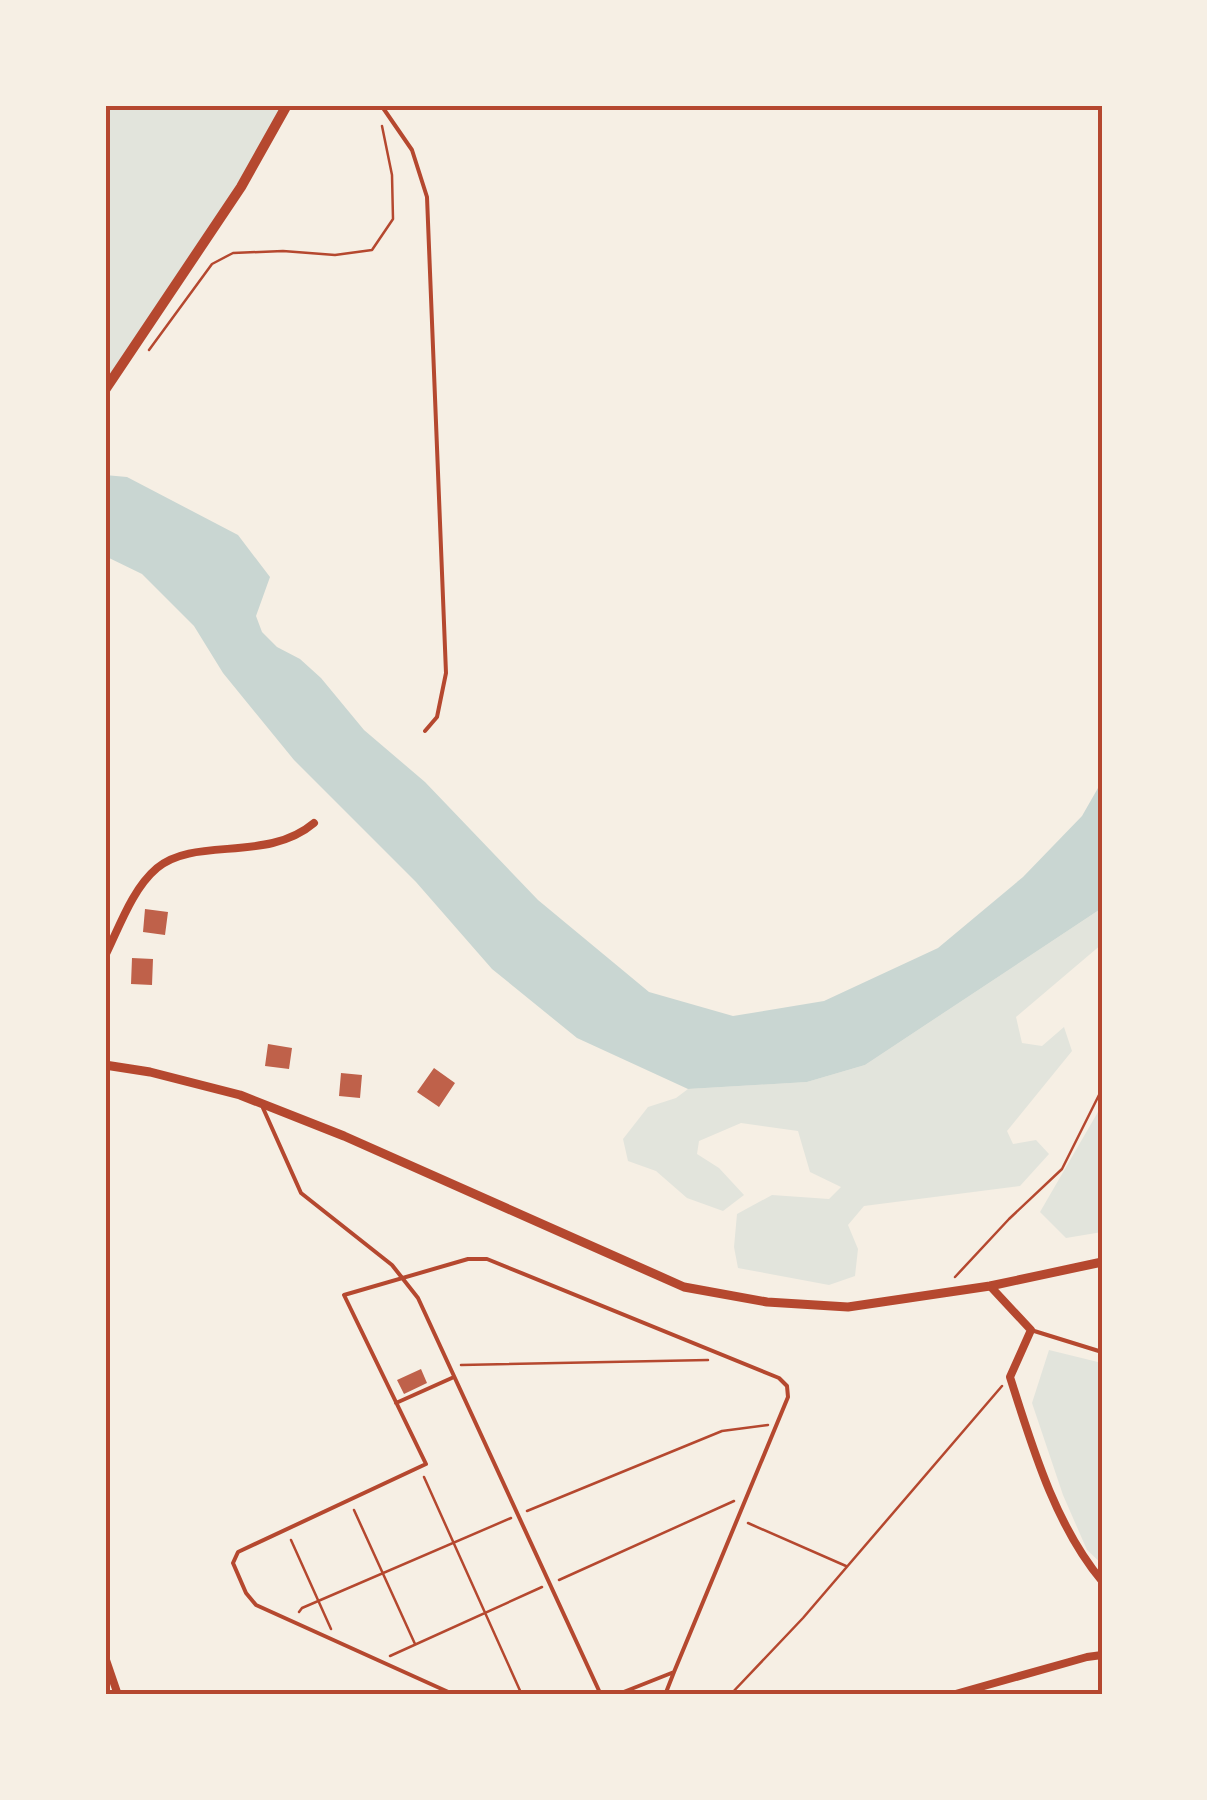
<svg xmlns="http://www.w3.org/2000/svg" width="1207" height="1800" font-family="Commissioner,sans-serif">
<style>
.green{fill:#e2e4dc}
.water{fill:#c9d6d2}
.building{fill:#bf614a}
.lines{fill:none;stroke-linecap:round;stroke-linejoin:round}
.path{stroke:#b5482f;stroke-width:2.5}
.service{stroke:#b5482f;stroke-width:4}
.minor{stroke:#b5482f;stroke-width:8}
.tertiary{stroke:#b5482f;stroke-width:9}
.secondary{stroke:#b5482f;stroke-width:10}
.neatline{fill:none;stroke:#b5482f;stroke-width:4}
</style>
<rect width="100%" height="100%" fill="#f6efe4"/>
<path class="green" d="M 105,105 L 287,105 L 241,187 L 105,390 Z
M 1102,908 L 1102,944 L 1016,1017 L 1022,1043 L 1042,1046 L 1064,1027 L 1072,1051 L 1007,1131 L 1013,1144 L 1036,1140 L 1049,1154 L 1020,1186 L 864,1206 L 848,1225 L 858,1249 L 855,1276 L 829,1285 L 738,1268 L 734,1247 L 737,1214 L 772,1195 L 829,1199 L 841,1187 L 810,1172 L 798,1131 L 741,1123 L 699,1141 L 697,1154 L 719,1168 L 744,1195 L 723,1211 L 687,1198 L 656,1171 L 628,1161 L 623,1139 L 648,1107 L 676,1098 L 688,1089 L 807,1082 L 865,1065 Z
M 1102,1105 L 1102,1232 L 1066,1238 L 1040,1212 Z
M 1049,1350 L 1102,1363 L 1102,1564 L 1087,1550 L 1063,1495 L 1032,1403 Z"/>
<path class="water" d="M 105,475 L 127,477 L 238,535 L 270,577 L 256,616 L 262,632 L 277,647 L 300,659 L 321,678 L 364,730 L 425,782 L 538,900 L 649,992 L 733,1016 L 824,1001 L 938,948 L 1023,877 L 1082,816 L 1102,781 L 1102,908 L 865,1065 L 807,1082 L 688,1089 L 577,1038 L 492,969 L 416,882 L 294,760 L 223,673 L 194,626 L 142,574 L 105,556 Z"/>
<path class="building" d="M 145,909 L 168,912 L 165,935 L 143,932 Z
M 132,958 L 153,959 L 152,985 L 131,984 Z
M 268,1044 L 292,1048 L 289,1069 L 265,1066 Z
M 434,1068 L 455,1083 L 439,1107 L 417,1092 Z
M 341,1073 L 362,1075 L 360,1098 L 339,1096 Z
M 421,1369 L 427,1383 L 404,1394 L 397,1380 Z"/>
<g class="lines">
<path class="path" d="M 149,350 L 212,264 L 233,253 L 283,251 L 335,255 L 372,250 L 393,219 L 392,175 L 382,126
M 955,1277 L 1009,1219 L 1062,1169 L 1102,1089
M 461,1365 L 708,1360
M 424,1477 L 522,1695
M 354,1510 L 415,1644
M 527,1511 L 722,1431 L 768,1425
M 748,1523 L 846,1566
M 291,1540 L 331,1629
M 559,1580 L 734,1501
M 299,1612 L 302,1608 L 511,1518
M 390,1656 L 542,1587
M 730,1695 L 803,1618 L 1002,1386"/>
<path class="service" d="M 381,105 L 412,150 L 427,197 L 446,673 L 437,717 L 425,731
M 263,1108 L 301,1193 L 392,1265 L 418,1298 L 601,1695
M 1031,1330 L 1102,1352
M 396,1403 L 454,1377
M 455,1695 L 256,1605 L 246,1593 L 233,1563 L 238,1552 L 426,1464 L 344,1295 L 468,1259 L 487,1259 L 779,1378 L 787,1386 L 788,1397 L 674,1672 L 616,1695
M 665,1695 L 674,1672"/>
<path class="minor" d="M 105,956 C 119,928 132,889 157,868 C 195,836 267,863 314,823
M 990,1286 L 1031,1330 L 1010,1377 C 1032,1446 1055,1525 1102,1581
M 105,1657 L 118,1695
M 952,1695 L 1087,1657 L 1102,1655"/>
<path class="tertiary" d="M 105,1065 L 150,1072 L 240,1095 L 344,1136 L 684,1287 L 767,1302 L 848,1307 L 990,1286 L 1102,1262"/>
<path class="secondary" d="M 105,390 L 241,187 L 287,105"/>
</g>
<rect width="1207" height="1800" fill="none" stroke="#f6efe4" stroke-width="215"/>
<rect x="108" y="108" width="992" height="1584" class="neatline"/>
</svg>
